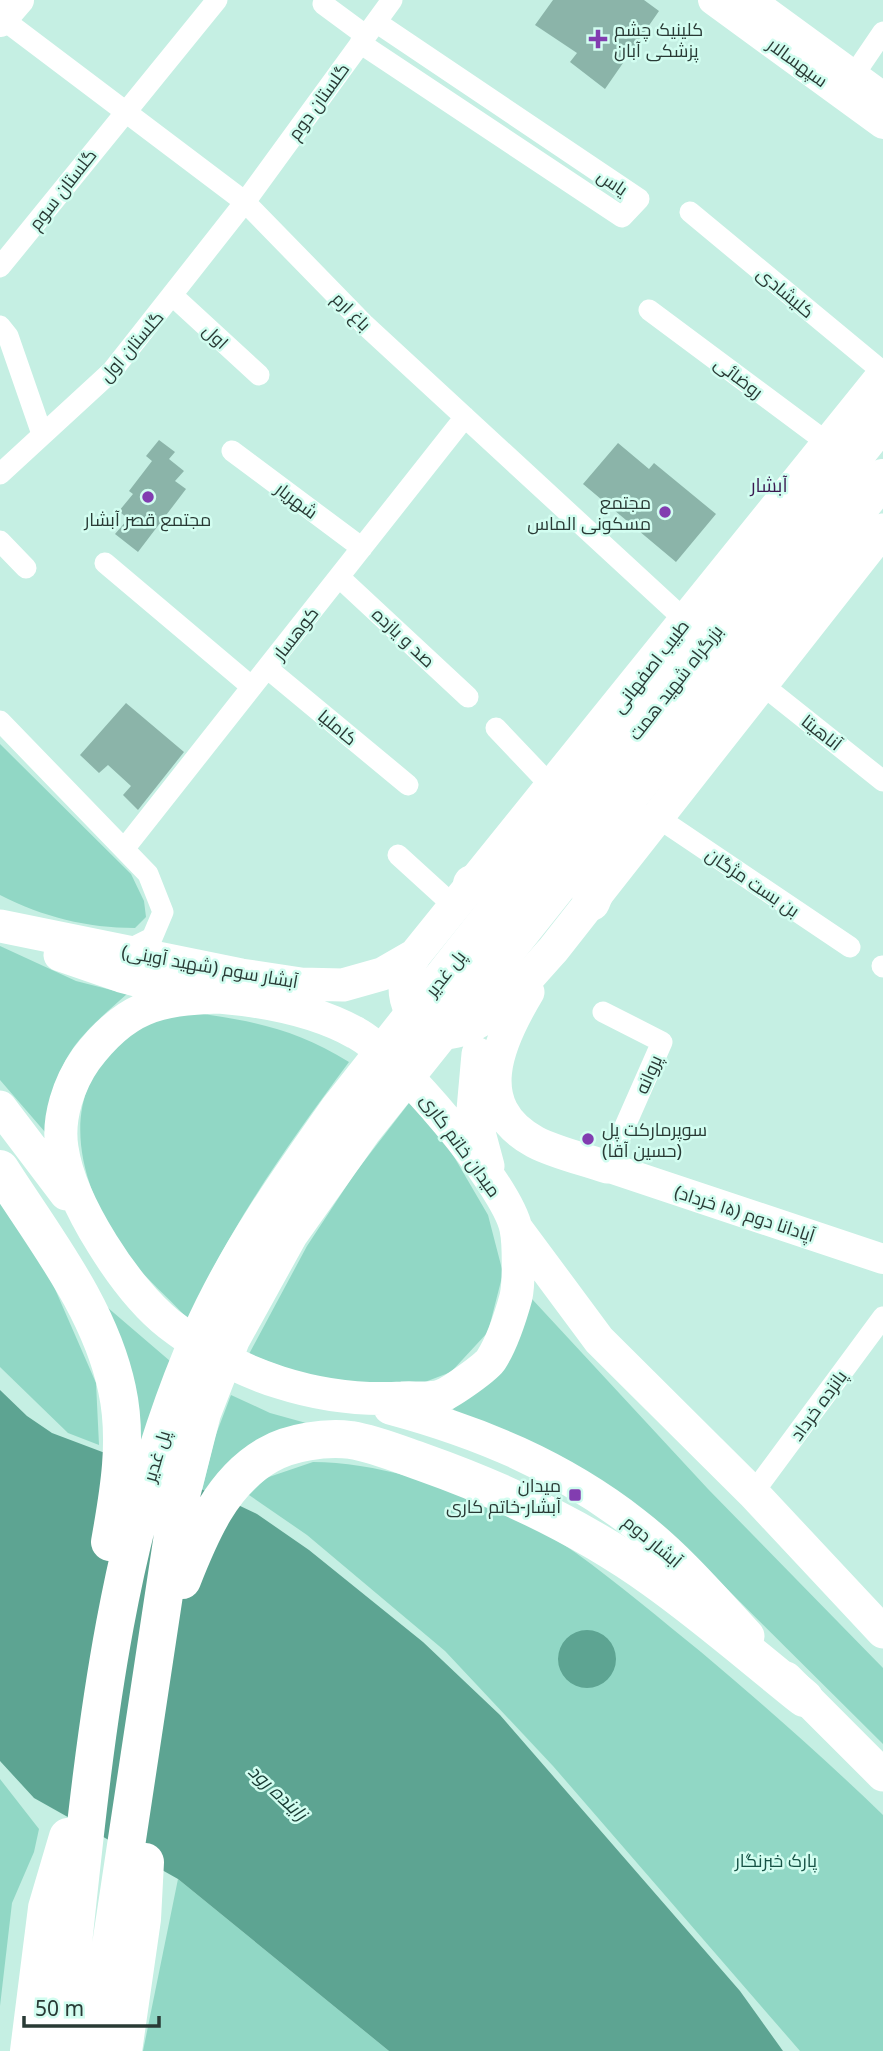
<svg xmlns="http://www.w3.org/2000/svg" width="883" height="2051" font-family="'Noto Sans',Cairo,sans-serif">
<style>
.green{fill:#91d7c5}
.water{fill:#5da492}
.building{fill:#8bb4a9}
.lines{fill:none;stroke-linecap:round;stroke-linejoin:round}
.street{stroke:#fff;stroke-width:21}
.secondary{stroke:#fff;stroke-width:30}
.primary{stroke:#fff;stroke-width:33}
.highway{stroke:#fff;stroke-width:38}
.poi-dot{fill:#823db0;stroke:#d2fdf0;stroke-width:2.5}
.labels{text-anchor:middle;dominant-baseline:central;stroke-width:5;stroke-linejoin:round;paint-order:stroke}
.poi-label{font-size:18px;fill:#293a35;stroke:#d2fdf0;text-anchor:start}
.street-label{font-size:18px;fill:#293a35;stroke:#d2fdf0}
.park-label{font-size:18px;fill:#165245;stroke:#d2fdf0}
.neighbourhood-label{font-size:19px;fill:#3b1a51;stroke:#d2fdf0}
.water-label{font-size:19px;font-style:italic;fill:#173931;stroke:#d2fdf0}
</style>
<rect width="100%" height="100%" fill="#c5efe3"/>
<path class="green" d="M 0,744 L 131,874 L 144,901 L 146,917 L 135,928 C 87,928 43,917 0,895 Z
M 0,946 L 76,981 L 127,994 C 71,1043 57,1058 45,1132 L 0,1080 Z
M 183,1011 C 247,1020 293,1027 349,1062 C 286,1147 232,1223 188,1319 C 167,1296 140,1274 122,1248 C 79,1184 55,1097 122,1041 C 130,1035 138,1025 147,1021 C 158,1016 172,1014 183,1011 Z
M 409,1103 L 446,1143 L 488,1215 L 503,1273 L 488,1332 L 451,1372 L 404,1390 L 340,1389 L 249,1354 L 307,1246 L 355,1173 Z
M 0,1203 L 48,1273 L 96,1383 L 99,1445 L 68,1433 L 0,1367 Z
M 532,1299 L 708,1489 L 883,1668 L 883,1744 L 700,1562 L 457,1417 L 453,1409 L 483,1384 Z
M 107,1307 L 170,1361 L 142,1461 Z
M 231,1395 L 270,1413 L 317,1426 L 199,1503 L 215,1437 Z
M 313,1462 C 396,1462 508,1505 576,1553 C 619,1584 660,1619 701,1652 C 764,1705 824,1758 883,1815 L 883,2051 L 800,2051 L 553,1766 L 445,1651 L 307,1535 L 249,1495 L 266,1478 Z
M 0,1779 L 39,1829 L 34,1852 L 12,1903 L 0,2006 Z
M 178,1879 L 389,2051 L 143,2051 Z"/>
<path class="water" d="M 0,1390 L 27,1416 L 52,1433 L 219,1496 L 257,1514 L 309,1550 L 423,1642 L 500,1715 L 740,1991 L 783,2051 L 389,2051 L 178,1879 L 34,1798 L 0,1761 Z
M558 1659a29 29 0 1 1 58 0a29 29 0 1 1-58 0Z"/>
<path class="building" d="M 553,0 L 644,0 L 659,11 L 605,89 L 570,62 L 577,53 L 535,25 Z
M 159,440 L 175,452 L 169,459 L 184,471 L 175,481 L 186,489 L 138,552 L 115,534 L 128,519 L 119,511 L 133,494 L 129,491 L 152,461 L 146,456 Z
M 618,443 L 649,469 L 654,463 L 716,514 L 676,562 L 583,484 Z
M 126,703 L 184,752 L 138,810 L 123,795 L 131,786 L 108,765 L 99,773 L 80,755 Z"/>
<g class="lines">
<path class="street" d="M 323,4 L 365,35
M 0,17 L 245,202 L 365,325 L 686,621
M 360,43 L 622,217 L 639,199 L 376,22
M 847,85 L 883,32
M 690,212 L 883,372
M 0,267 L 217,0
M 173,296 L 259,375
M 649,310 L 829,444
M 0,326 L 8,336 L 42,434
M 232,451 L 362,548
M 0,474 L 112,371 L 245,202 L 392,0
M 0,541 L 26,568
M 105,563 L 252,687
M 339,577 L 468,697
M 267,668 L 408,785
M 760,683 L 883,781
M 0,721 L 148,874 L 163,912 L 152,938 L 126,951
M 496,728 L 552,787
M 657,817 L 850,947
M 124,849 L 465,417
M 398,855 L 454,906
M 882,966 L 883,967
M 603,1012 L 662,1042 L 607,1167
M 753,1493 L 883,1317"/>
<path class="secondary" d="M 713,0 L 883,124
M 750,0 L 883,97
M 0,22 L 19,0
M 607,1167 L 883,1259"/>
<path class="primary" d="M 883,375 L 415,955 C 388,995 419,1048 466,1028 C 502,1013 527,978 553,950 L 883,530
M 0,926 L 241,975 L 301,984 L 343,985 L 382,974 L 415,955
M 60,955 L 121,976 L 189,994
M 528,992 C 498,1042 469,1106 535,1142 C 556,1153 584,1159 607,1167
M 219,997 C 265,1001 315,1010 356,1033 C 396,1054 508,1186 516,1229 C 519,1243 519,1283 516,1297 C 511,1315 502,1343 491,1360 C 487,1367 451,1392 443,1395 C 432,1400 414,1397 402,1398 C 319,1403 236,1376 169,1324 C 126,1290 70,1203 62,1148 C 57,1118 69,1083 86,1059 C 125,1007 157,999 219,997 Z
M 478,1054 L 473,1110 L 488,1166
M 0,1107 L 66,1194
M 516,1228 L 599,1340 L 753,1493 L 883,1632
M 390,1408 C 479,1432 561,1466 634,1523 C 677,1556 712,1597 748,1636
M 786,1678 L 883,1775"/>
<path class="highway" d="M 472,884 C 495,881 505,862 519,845
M 591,902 L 607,864 L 637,821
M 0,1169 C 44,1238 100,1308 117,1389 C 128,1439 119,1492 110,1542
M 182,1580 C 200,1534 222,1481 268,1455 C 290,1442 325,1437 351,1440 C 375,1444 399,1454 422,1462 C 504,1491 583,1528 654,1579 C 706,1616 754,1658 804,1698
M 29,2051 L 47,1908 L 68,1837
M 61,2051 C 90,1809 101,1560 201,1334 C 237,1253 288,1181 339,1109 L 883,420
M 95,2051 L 176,1515 L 202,1413 L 231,1339 L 289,1234 L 362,1131 L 883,478
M 123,2051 L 142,1919 L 145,1862"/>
</g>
<g class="poi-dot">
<path d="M594.5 28.5h7v7h7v7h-7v7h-7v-7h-7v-7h7z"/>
<circle cx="148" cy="497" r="7"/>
<circle cx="665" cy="512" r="7"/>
<circle cx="588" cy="1139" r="7"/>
<rect x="568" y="1488" width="14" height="14" rx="3.5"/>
</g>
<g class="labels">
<g class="poi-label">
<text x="614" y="29">کلینیک چشم<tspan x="614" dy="21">پزشکی آبان</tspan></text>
<text x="651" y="502" text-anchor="end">مجتمع<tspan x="651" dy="21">مسکونی الماس</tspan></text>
<text x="148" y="519" text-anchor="middle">مجتمع قصر آبشار</text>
<text x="602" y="1129">سوپرمارکت پل<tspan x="602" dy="21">(حسین آقا)</tspan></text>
<text x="561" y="1485" text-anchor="end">میدان<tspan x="561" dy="21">آبشار-خاتم کاری</tspan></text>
</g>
<g class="street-label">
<text transform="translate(798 62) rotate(36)">سپهسالار</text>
<text transform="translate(318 101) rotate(-54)">گلستان دوم</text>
<text transform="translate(613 182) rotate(34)">یاس</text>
<text transform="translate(62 189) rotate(-52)">گلستان سوم</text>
<text transform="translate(786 292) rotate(40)">کلیشادی</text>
<text transform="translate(352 311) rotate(45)">باغ ارم</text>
<text transform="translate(216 336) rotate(43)">اول</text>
<text transform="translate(131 346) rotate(-49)">گلستان اول</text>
<text transform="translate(739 377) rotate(37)">روضائی</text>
<text transform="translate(297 500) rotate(37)">شهریار</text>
<text transform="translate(295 633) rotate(-52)">کوهسار</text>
<text transform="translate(404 637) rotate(43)">صد و یازده</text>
<text transform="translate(650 666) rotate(-52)">طبیب اصفهانی</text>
<text transform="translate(675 682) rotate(-52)">بزرگراه شهید همت</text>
<text transform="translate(338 727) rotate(40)">کاملیا</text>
<text transform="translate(822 732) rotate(38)">آناهیتا</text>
<text transform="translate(753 882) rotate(34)">بن بست مژگان</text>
<text transform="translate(210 966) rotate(10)">آبشار سوم (شهید آوینی)</text>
<text transform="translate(445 973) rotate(-52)">پل غدیر</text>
<text transform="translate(648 1074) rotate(-66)">پروانه</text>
<text transform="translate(461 1145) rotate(54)">میدان خاتم کاری</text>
<text transform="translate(745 1213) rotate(18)">آپادانا دوم (۱۵ خرداد)</text>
<text transform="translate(818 1405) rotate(-54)">پانزده خرداد</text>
<text transform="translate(156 1456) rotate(-73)">پل غدیر</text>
<text transform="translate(653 1541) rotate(40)">آبشار دوم</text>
</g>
<g class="park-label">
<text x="776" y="1860">پارک خبرنگار</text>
</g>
<g class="neighbourhood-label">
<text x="769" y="485">آبشار</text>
</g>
<g class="water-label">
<text transform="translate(278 1792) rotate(43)">زاینده رود</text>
</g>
</g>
<path d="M24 2016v10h135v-10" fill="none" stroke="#293a35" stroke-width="3.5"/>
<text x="35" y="2016" font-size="21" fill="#293a35" stroke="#d2fdf0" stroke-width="5" paint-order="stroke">50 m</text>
</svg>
